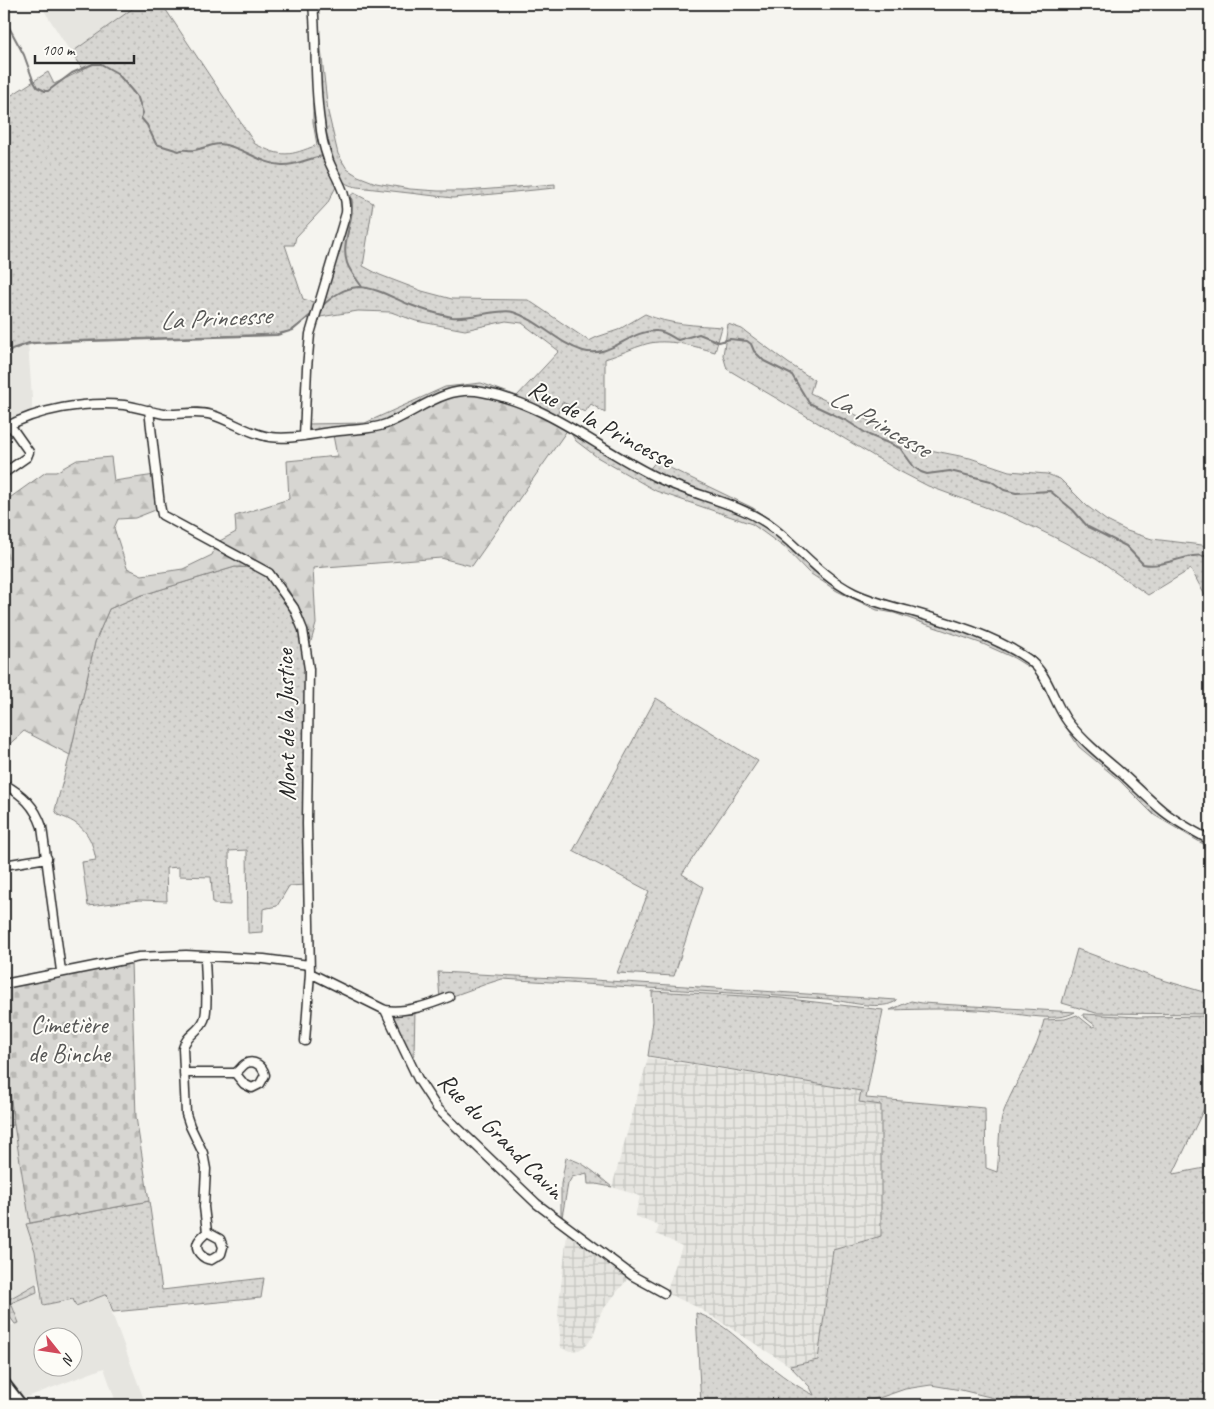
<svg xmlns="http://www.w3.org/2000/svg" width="1214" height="1409" font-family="Caveat,sans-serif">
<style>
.built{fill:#e6e5e0;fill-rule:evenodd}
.industrial{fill:url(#industrial-grid)}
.grass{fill:url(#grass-dots);stroke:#81807e}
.forest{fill:url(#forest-firs);stroke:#81807e}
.cemetery{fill:url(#cemetery-stones);stroke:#81807e}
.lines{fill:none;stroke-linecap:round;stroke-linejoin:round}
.stream{stroke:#797877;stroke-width:2}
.minor-casing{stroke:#2b2b2b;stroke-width:11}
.secondary-casing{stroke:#2b2b2b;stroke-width:14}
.minor{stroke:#fdfcf7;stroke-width:8}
.secondary{stroke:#fdfcf7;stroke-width:10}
.labels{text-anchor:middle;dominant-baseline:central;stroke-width:4;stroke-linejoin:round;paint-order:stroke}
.street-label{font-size:25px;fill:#2b2b2b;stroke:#fdfcf7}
.park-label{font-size:25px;fill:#565655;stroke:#fdfcf7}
.water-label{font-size:26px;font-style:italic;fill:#585857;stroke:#fdfcf7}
</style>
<defs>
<pattern id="industrial-grid" width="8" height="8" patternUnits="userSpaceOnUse" patternTransform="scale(1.25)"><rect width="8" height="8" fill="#e6e5e0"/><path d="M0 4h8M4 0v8" fill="none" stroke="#c5c5c0"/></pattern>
<pattern id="grass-dots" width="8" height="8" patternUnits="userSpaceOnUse" patternTransform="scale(1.25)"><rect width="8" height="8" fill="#d7d6d2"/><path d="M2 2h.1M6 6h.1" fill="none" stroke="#b9b8b4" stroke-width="1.8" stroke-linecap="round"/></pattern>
<pattern id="forest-firs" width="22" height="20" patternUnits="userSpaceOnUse" patternTransform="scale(1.25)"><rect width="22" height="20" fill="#d7d6d2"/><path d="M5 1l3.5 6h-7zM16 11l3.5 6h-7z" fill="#b9b8b4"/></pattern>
<pattern id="cemetery-stones" width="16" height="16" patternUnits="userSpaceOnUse" patternTransform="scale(1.25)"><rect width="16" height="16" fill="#d7d6d2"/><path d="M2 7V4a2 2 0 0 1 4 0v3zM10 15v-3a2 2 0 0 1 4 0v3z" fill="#b9b8b4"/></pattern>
</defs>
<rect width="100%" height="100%" fill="#f5f4ef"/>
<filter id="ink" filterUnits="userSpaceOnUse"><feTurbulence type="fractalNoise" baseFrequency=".02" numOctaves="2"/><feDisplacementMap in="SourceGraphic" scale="10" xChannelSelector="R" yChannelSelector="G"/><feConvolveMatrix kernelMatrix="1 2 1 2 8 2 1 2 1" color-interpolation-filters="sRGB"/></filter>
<g filter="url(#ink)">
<path class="built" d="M 40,4 L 139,4 L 71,53 Z
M 28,344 L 32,397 L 32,413 L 4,426 L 4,356 L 11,351 Z
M 14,1125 L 30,1223 L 27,1224 L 35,1251 L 39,1282 L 4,1302 L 4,1126 Z
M 37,1292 L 40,1293 L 43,1305 L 74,1299 L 76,1306 L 107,1294 L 112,1313 L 146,1405 L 117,1405 L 104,1368 L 22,1399 L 4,1376 L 4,1329 L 19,1322 L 11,1303 ZM 42,1336 L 72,1336 L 72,1366 L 42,1366 Z"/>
<path class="industrial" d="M 648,1058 L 861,1091 L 859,1102 L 881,1105 L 881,1236 L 833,1250 L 818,1361 L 790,1366 L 697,1307 L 666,1293 L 682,1246 L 656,1234 L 659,1226 L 635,1216 L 640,1196 L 612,1187 Z
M 567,1234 L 630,1276 L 601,1312 L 593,1336 L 587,1345 L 579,1350 L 570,1351 L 561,1348 L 558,1312 Z"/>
<path class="grass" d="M 139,4 L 162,4 L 255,144 C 283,158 289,156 317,145 L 313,122 L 313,18 L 318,113 L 337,185 L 327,204 L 296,237 L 294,245 L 285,245 L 303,299 L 317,303 L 315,313 L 290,331 L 275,334 L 60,341 C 39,343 21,343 4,356 L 4,100 L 48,72 L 54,84 L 83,70 L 71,53 Z
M 316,4 L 328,112 L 338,154 L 347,169 L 358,176 L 376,183 L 410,189 L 438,191 L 466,191 L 555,184 L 555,188 L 453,198 L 357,187 C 352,186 347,185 343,181 C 338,175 335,165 333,157 C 317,107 319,55 316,4 Z
M 354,193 L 373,203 L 363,266 L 380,275 L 422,291 L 452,299 L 528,300 L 589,341 L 597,337 L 618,330 L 645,314 C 669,325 696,325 722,327 L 715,352 C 694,346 667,338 646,344 C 632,348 619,355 605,359 L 605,413 L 591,404 L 585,412 L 562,402 L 557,416 L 530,403 L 316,433 L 310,429 L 308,424 L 365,423 L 445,387 L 481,383 L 517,396 L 559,351 L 522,323 L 506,321 L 465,330 L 416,321 L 391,312 L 358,311 L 320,317 L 345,231 L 350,212 L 350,196 Z
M 728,324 L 742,329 L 788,363 L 814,380 L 810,393 L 930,450 L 970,458 L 1009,471 L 1047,474 L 1060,479 L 1087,506 L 1107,521 L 1127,531 L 1152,539 L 1210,546 L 1210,605 L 1191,569 L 1148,595 L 1096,559 L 1052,536 L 1012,517 L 928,486 L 899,471 L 727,369 L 723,355 Z
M 568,429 L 630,468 L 686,495 L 760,521 L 826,579 L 920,617 L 976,636 L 1016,654 L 1035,667 L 1045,685 L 1060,718 L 1103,760 L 1210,843 L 1210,848 L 1154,815 L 1119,780 L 1079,747 L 1060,718 L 1035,671 L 1014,658 L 983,644 L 894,613 L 877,610 L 837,591 L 808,572 L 785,548 L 752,524 L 656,491 L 597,457 L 576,441 Z
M 657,460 L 666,466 L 753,508 L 774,523 L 792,540 L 778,529 L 648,471 Z
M 235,567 L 261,568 L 287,600 L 301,627 L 305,653 L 307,701 L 306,885 L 289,886 L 277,906 L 263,909 L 262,932 L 248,933 L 247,850 L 229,851 L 230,905 L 213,904 L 211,877 L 179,876 L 179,867 L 166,868 L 167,901 L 139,900 L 88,906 L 82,862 L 96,860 C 91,834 83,824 58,815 L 55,810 L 70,755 L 95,642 L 109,609 L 139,596 Z
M 656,698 L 758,761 L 682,874 L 703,887 L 674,976 L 617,973 L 649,891 L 573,851 Z
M 1077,949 L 1153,977 L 1210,994 L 1210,1014 L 1096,1013 L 1062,1003 Z
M 438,972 L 594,980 L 897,1000 C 885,1012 844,1001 828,999 L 502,979 C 481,985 461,994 440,1000 Z
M 652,991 L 781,998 L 883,1010 L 866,1098 L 985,1108 L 986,1168 L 997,1172 C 1000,1152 997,1130 1004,1111 C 1015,1080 1038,1053 1044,1020 L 1065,1019 L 1077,1015 L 1092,1027 L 1096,1026 L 1083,1016 L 1083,1014 L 1139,1017 L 1210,1016 L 1210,1096 L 1173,1174 L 1210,1167 L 1210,1405 L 1043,1405 L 1006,1401 L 961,1390 L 931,1385 L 905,1389 L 879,1398 L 850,1405 L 701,1405 L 696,1313 C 723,1321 744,1345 765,1362 C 780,1374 797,1387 814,1395 L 810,1387 L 790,1366 L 818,1360 L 833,1250 L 881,1236 L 881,1105 L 859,1102 L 861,1091 L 648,1056 L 653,1021 Z
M 911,1001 L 922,1003 L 1075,1012 C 1056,1024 1013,1012 991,1011 C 957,1008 923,1009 890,1010 Z
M 415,1009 L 414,1054 L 411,1060 L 394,1018 L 397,1013 Z
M 7,1073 L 14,1125 L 4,1126 L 4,1074 Z
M 566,1158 C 584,1161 598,1176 612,1187 L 596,1184 L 588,1184 L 587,1173 L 572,1177 L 568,1184 L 562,1217 L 561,1216 L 561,1184 Z
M 149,1201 L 162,1290 L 264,1278 L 261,1298 L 113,1312 L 107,1294 L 76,1306 L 73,1299 L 43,1305 L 35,1251 L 26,1224 Z
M 36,1284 L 37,1292 L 11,1303 L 19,1323 L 15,1324 L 4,1309 L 4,1302 Z"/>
<path class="forest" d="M 464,393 L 505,398 L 568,429 L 472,566 L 441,558 L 313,568 L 316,624 L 310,645 L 300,609 L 282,580 L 270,568 L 235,567 L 139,596 L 109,609 L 95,642 L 70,755 L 24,731 L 4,749 L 4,502 L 46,472 L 56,472 L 77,460 L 111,457 L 114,481 L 155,475 L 158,509 L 135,518 L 118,519 L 114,528 L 127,568 L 142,575 L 183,569 L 212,555 L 218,542 L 236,532 L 235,516 L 289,499 L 287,461 L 337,456 L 333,435 L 373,432 L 395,425 L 445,397 Z"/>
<path class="cemetery" d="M 131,962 L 136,1117 L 149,1201 L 30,1223 L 14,1125 L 4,1044 L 4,987 Z"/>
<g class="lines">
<path class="stream" d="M 4,18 L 24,55 L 33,80 L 37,87 L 45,91 L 48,91 L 72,73 L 93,64 L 101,64 L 117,73 L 134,93 L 138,98 L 143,113 L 141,118 L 147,125 L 156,144 L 179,151 C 184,148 188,151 194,150 C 203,149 211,144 220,144 C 242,146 260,164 282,165 C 296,166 310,157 324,156
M 351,197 C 356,219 340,242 347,263 C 350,272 357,279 362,287
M 322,306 C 332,297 343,288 358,287 C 375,287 393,298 408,304 C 423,310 437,314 452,317 C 470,319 501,308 513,312 C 539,320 557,343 583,351 C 611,359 630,329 657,331 C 664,331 672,337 678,340 L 699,334 L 719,342 L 730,339 L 747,341 L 751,344 L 754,351 L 764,361 L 792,375 L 809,403 L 847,421 L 869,435 L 900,448 L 914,467 L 921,472 L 927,474 L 950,471 L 991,481 L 1004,490 L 1016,493 L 1050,491 L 1073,510 L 1088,527 L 1126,546 L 1143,564 C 1166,569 1188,550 1210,557
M 4,354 L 12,349 L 29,343 L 277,335 L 293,330 L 312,314"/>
<defs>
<path id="minor" d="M 149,410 L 160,505 L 162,515 L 269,573 L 294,608 L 303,630 L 309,669 L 307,824 L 310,973 L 305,1041
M 4,428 C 38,409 85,401 124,405 C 138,407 151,412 164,414 C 181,415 196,410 212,415 C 232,421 249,434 270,437 C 293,440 316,433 339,431 C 355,429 371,430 386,424 C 419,411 444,385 482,392 C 549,404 600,451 660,479 C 695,496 736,502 768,524 C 799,546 818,575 854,593 C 873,602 893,607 913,612 C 951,623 995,636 1028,659 C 1049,674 1053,702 1068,722 C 1082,740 1100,755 1118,770 C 1133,783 1147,798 1163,811 C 1178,823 1195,832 1210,840
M 304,436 L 307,368 L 310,334 L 346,213 C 348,193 335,177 328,159 C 324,148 321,134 320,122 C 314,83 317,43 313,4
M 4,473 L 27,457 L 29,452 L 10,425
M 4,784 C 23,795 35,806 42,827 L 61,971
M 4,865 L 47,858
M 205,956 C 205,970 209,1009 204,1020 C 199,1032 186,1035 183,1048 L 186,1114 L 190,1126 L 203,1153 L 206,1169 L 204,1207 L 207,1232
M 310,973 L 385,1010 C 406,1013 429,1005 449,997
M 4,984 L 139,957 L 186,955 L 264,959 L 309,965
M 385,1010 L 418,1079 L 437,1108 L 537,1204 L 633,1276 L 664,1293
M 184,1073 L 235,1073 C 239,1071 241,1067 245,1064 C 254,1059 263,1066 265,1075 L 260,1084 L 252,1088 L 244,1084 L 235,1073
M 207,1232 L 220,1239 L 223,1247 L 221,1254 L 211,1260 C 203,1259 194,1251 198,1242 C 200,1238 204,1235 207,1232 Z"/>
<path id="secondary" d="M 4,1383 L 21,1405"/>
</defs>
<use href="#minor" class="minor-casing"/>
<use href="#secondary" class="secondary-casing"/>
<use href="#minor" class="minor"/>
<use href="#secondary" class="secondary"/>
</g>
</g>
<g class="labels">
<g class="street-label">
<text transform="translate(601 424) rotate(28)">Rue de la Princesse</text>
<text transform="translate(286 725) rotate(-91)">Mont de la Justice</text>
<text transform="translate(501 1136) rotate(45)">Rue du Grand Cavin</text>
</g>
<g class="park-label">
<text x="69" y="1025">Cimetière<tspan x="69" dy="29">de Binche</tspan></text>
</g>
<g class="water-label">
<text transform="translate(215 318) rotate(-3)">La Princesse</text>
<text transform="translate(880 423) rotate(30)">La Princesse</text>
</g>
</g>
<rect width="1214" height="1409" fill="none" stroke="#fdfcf7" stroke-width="20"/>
<rect x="10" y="10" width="1194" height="1389" fill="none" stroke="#2b2b2b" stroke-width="2" filter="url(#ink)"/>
<g transform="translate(58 1352) rotate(120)"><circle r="24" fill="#fdfcf7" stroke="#a9a8a5"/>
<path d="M0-4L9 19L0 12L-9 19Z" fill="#d1495b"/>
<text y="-8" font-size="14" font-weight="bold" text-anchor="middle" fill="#2b2b2b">N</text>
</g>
<path d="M35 55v8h99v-8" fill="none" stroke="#2b2b2b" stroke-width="2.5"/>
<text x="42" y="55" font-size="15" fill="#2b2b2b" stroke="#fdfcf7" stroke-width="4" paint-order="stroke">100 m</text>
</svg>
